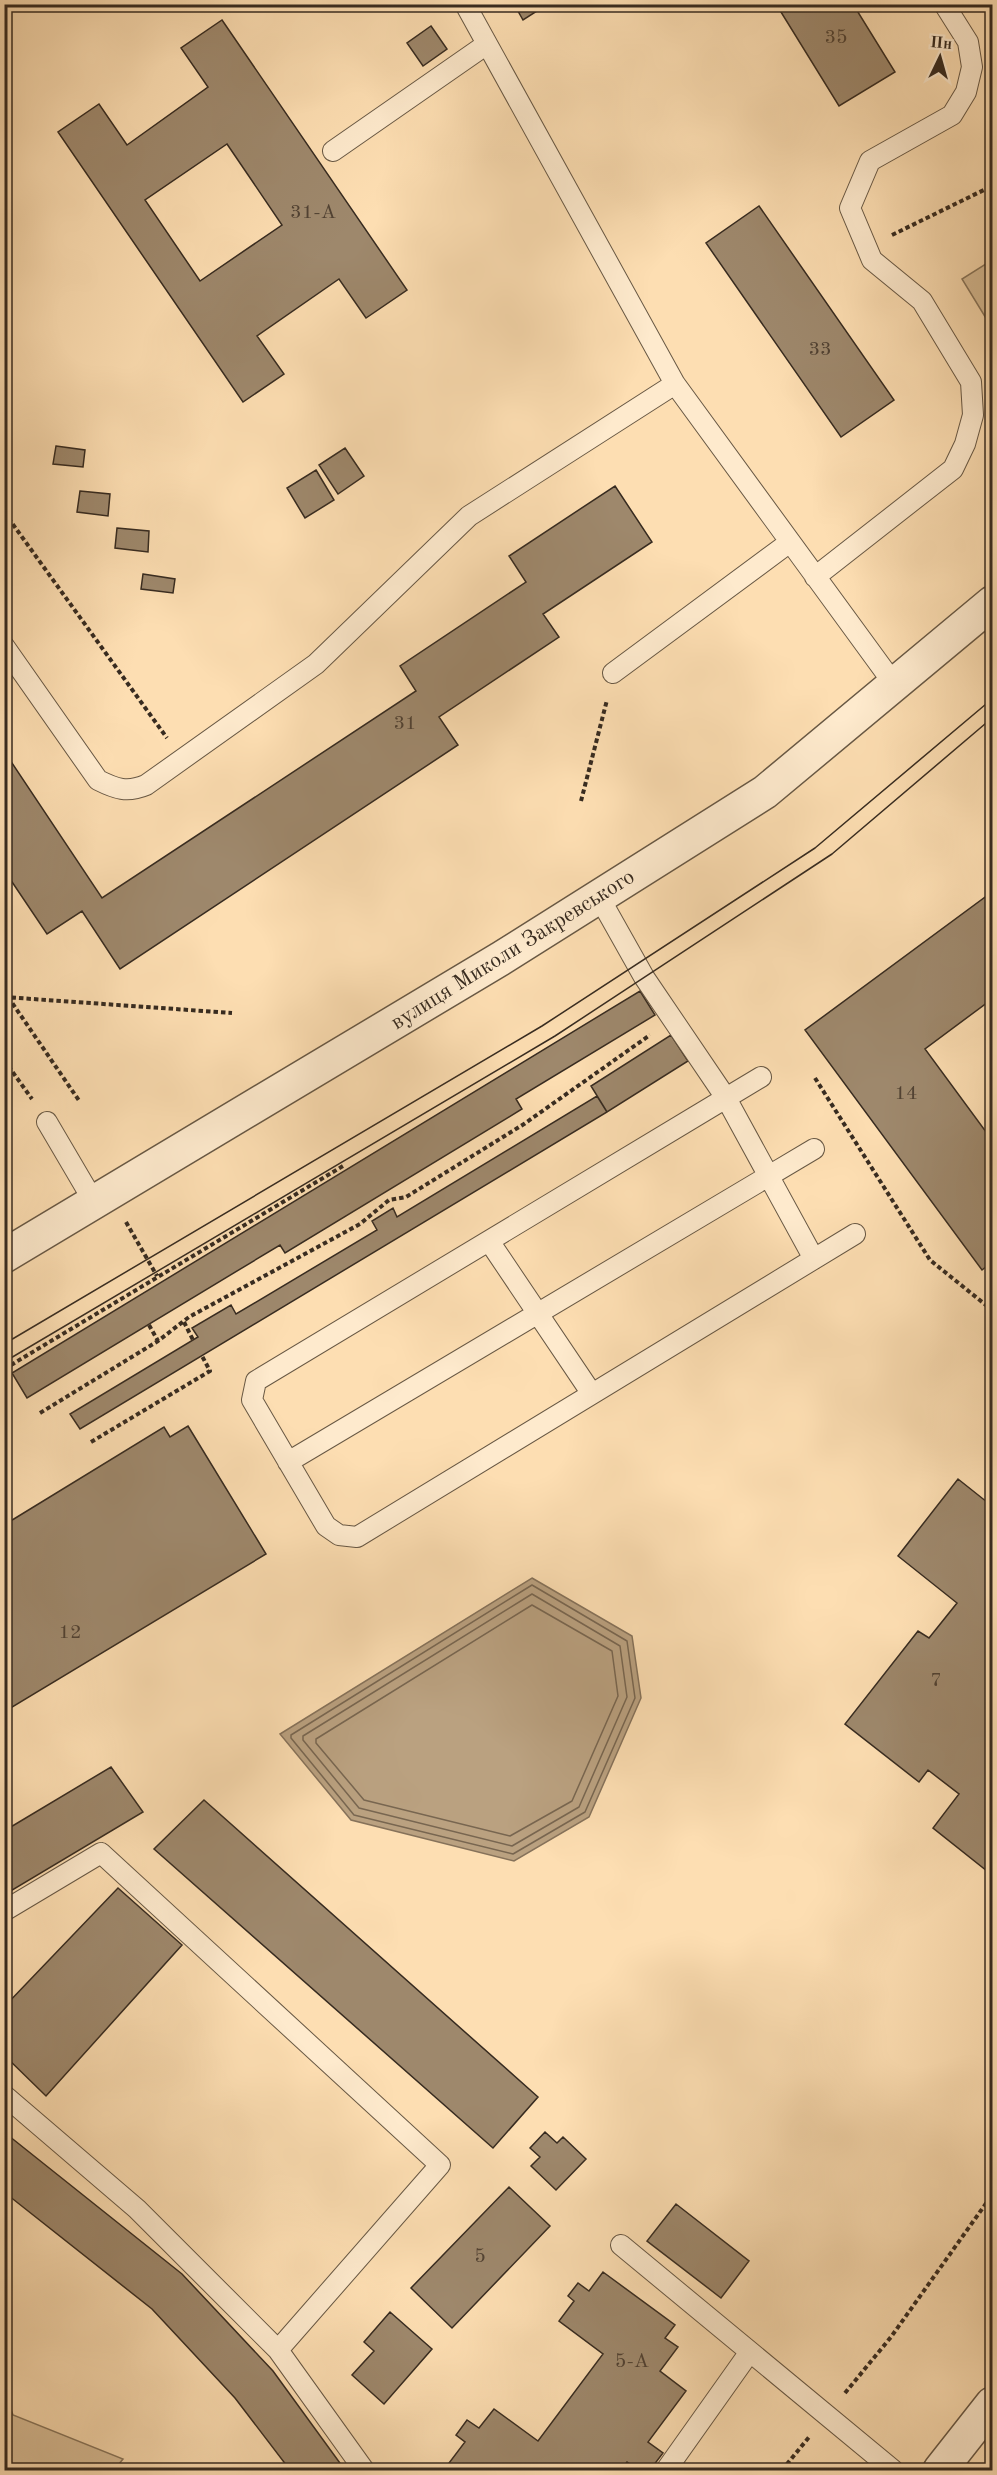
<svg xmlns="http://www.w3.org/2000/svg" width="997" height="2475" font-family="'Old Standard TT',serif">
<style>
.green{fill:#dbc099;stroke:#89765c;stroke-width:1.5}
.water{fill:#baa180;stroke:#86725a;stroke-width:1.5}
.lines{fill:none;stroke-linecap:round;stroke-linejoin:round}
.shore{stroke:#786650;stroke-width:1.5}
.building{fill:#9e886c;stroke:#372b20;stroke-width:1.5;fill-rule:evenodd}
.service-casing{stroke:#685844;stroke-width:22}
.tertiary-casing{stroke:#685844;stroke-width:36}
.path{stroke:#372b20;stroke-width:4;stroke-dasharray:4.5 3;stroke-linecap:butt}
.service{stroke:#feeacd;stroke-width:20}
.tertiary{stroke:#feeacd;stroke-width:33}
.tram{stroke:#372b20;stroke-width:1.5}
.labels{text-anchor:middle;dominant-baseline:central;stroke-width:5;stroke-linejoin:round;paint-order:stroke}
.number-label{font-size:20px;fill:#514233}
.street-label{font-size:22px;fill:#372b20;stroke:#feeacd}
</style>
<rect width="100%" height="100%" fill="#fddeb2"/>
<filter id="stains"><feTurbulence type="fractalNoise" baseFrequency=".00333" numOctaves="4"/><feColorMatrix values="0 0 0 0 .2 0 0 0 0 .09 0 0 0 0 .02 0 0 0 .5 -.17"/></filter>
<radialGradient id="worn" r=".72"><stop offset=".6" stop-color="#630" stop-opacity="0"/><stop offset="1" stop-color="#630" stop-opacity=".3"/></radialGradient>
<path class="green" d="M 992,260 L 992,328 L 962,279 Z
M 5,2394 L 13,2415 L 123,2459 L 114,2470 L 5,2470 Z"/>
<path class="water" d="M 532,1578 L 632,1636 L 641,1698 L 589,1817 L 514,1861 L 351,1820 L 280,1734 Z"/>
<g class="lines">
<path class="shore" d="M 532,1585 L 627,1641 L 635,1698 L 585,1812 L 513,1854 L 354,1815 L 291,1738 L 291,1735 Z
M 532,1594 L 620,1646 L 627,1697 L 579,1807 L 512,1846 L 359,1808 L 303,1740 L 303,1736 Z
M 532,1605 L 612,1651 L 618,1696 L 572,1801 L 510,1836 L 364,1800 L 316,1743 L 316,1739 Z"/>
</g>
<path class="building" d="M 514,4 L 548,4 L 523,20 Z
M 776,4 L 853,4 L 895,72 L 839,106 Z
M 222,20 L 407,290 L 366,318 L 339,279 L 257,336 L 284,374 L 243,402 L 58,132 L 99,104 L 127,145 L 208,87 L 181,48 ZM 227,144 L 282,225 L 200,281 L 145,200 Z
M 431,26 L 447,49 L 423,66 L 407,43 Z
M 759,206 L 894,400 L 841,437 L 706,243 Z
M 56,446 L 85,450 L 83,467 L 53,464 Z
M 345,448 L 364,476 L 338,494 L 319,465 Z
M 316,470 L 334,500 L 305,518 L 287,488 Z
M 615,486 L 652,542 L 543,614 L 559,637 L 439,717 L 458,745 L 120,969 L 82,911 L 47,934 L 4,870 L 4,751 L 102,898 L 416,691 L 400,666 L 526,582 L 509,556 Z
M 80,491 L 110,494 L 108,516 L 77,512 Z
M 117,528 L 149,531 L 148,552 L 115,548 Z
M 143,574 L 175,579 L 173,593 L 141,589 Z
M 992,892 L 992,999 L 925,1049 L 992,1140 L 992,1262 L 982,1270 L 805,1030 Z
M 640,991 L 655,1015 L 516,1099 L 522,1109 L 285,1253 L 280,1245 L 27,1398 L 12,1373 Z
M 671,1035 L 688,1061 L 607,1112 L 591,1086 Z
M 597,1096 L 607,1112 L 80,1429 L 70,1414 L 198,1337 L 192,1328 L 231,1305 L 236,1314 L 377,1230 L 372,1221 L 393,1208 L 397,1217 Z
M 188,1426 L 266,1554 L 4,1712 L 4,1525 L 164,1427 L 170,1437 Z
M 958,1479 L 992,1506 L 992,1875 L 933,1828 L 959,1794 L 928,1770 L 919,1782 L 845,1724 L 918,1631 L 929,1638 L 957,1603 L 898,1556 Z
M 111,1767 L 143,1812 L 4,1895 L 4,1831 Z
M 204,1800 L 538,2097 L 493,2148 L 154,1849 Z
M 118,1888 L 182,1945 L 46,2096 L 4,2055 L 4,2007 Z
M 4,2132 L 182,2274 L 273,2371 L 345,2470 L 290,2470 L 235,2398 L 152,2309 L 4,2192 Z
M 545,2132 L 557,2143 L 563,2137 L 586,2159 L 556,2190 L 531,2166 L 540,2157 L 530,2148 Z
M 509,2187 L 550,2226 L 452,2328 L 411,2288 Z
M 676,2204 L 749,2261 L 721,2298 L 647,2241 Z
M 603,2272 L 675,2325 L 665,2338 L 678,2347 L 660,2371 L 686,2391 L 648,2442 L 663,2453 L 650,2470 L 639,2470 L 627,2462 L 621,2470 L 459,2470 L 449,2463 L 465,2442 L 456,2435 L 467,2420 L 479,2428 L 494,2409 L 538,2441 L 603,2354 L 559,2321 L 574,2301 L 568,2296 L 578,2283 L 589,2291 Z
M 390,2312 L 432,2349 L 384,2404 L 352,2375 L 374,2351 L 364,2342 Z"/>
<g class="lines">
<defs>
<path id="service" d="M 465,4 L 675,384 L 894,684
M 333,151 L 487,44
M 815,577 L 953,469 L 965,444 L 973,415 L 971,382 L 922,301 L 872,260 L 850,208 L 870,161 L 952,115 L 966,92 L 972,67 L 968,42 L 944,4
M 4,646 L 98,780 C 116,789 127,793 146,785 L 316,664 L 469,516 L 675,384
M 613,673 L 790,542
M 599,897 L 644,977 L 726,1098 L 256,1381 L 252,1400 L 326,1526 L 339,1535 L 357,1537 L 855,1234
M 761,1077 L 726,1098 L 814,1259
M 47,1122 L 94,1202
M 489,1241 L 592,1394
M 288,1462 L 814,1149
M 4,1911 L 101,1853 L 440,2165 L 278,2350
M 4,2095 L 137,2209 L 278,2350 L 364,2470
M 621,2245 L 893,2470
M 666,2470 L 749,2353"/>
<path id="tertiary" d="M 4,1256 L 500,959 L 765,792 L 992,603
M 940,2470 L 992,2404"/>
</defs>
<use href="#service" class="service-casing"/>
<use href="#tertiary" class="tertiary-casing"/>
<path class="path" d="M 892,235 L 992,186
M 4,512 L 167,738
M 581,801 L 607,700
M 4,991 L 80,1102
M 4,997 L 232,1013
M 4,1060 L 32,1099
M 815,1078 L 930,1260 L 992,1310
M 126,1222 L 157,1276
M 184,1322 L 193,1340
M 149,1325 L 158,1341
M 11,1365 L 343,1166
M 40,1413 L 158,1341 L 189,1317 L 360,1224 L 389,1200 L 406,1197 L 524,1124 L 650,1035
M 91,1442 L 210,1371 L 202,1356
M 845,2393 L 891,2337 L 992,2195
M 782,2470 L 810,2436"/>
<use href="#service" class="service"/>
<use href="#tertiary" class="tertiary"/>
<path class="tram" d="M 4,1344 L 542,1026 L 815,848 L 992,699
M 4,1362 L 555,1036 L 832,854 L 992,718"/>
</g>
<g class="labels">
<g class="number-label">
<text x="836" y="38">35</text>
<text x="313" y="213">31-А</text>
<text x="820" y="350">33</text>
<text x="405" y="724">31</text>
<text x="906" y="1094">14</text>
<text x="70" y="1633">12</text>
<text x="936" y="1681">7</text>
<text x="480" y="2257">5</text>
<text x="632" y="2362">5-А</text>
</g>
<g class="street-label">
<text transform="translate(513 950) rotate(-32)">вулиця Миколи Закревського</text>
</g>
</g>
<rect width="997" height="2475" fill="none" stroke="#fddeb2" stroke-width="24"/>
<rect x="6" y="6" width="985" height="2463" fill="none" stroke="#372b20" stroke-width="3"/>
<rect x="12" y="12" width="973" height="2451" fill="none" stroke="#372b20" stroke-width="1.5"/>
<g transform="translate(940 57) rotate(5)" stroke="#feeacd" stroke-width="4.5" paint-order="stroke">
<path d="M0-4.5L10 22L0 15L-10 22Z" fill="#372b20"/>
<text y="-9" font-size="16" font-weight="bold" text-anchor="middle" fill="#372b20">Пн</text>
</g>
<rect width="100%" height="100%" filter="url(#stains)"/>
<rect width="100%" height="100%" fill="url(#worn)"/>
</svg>
